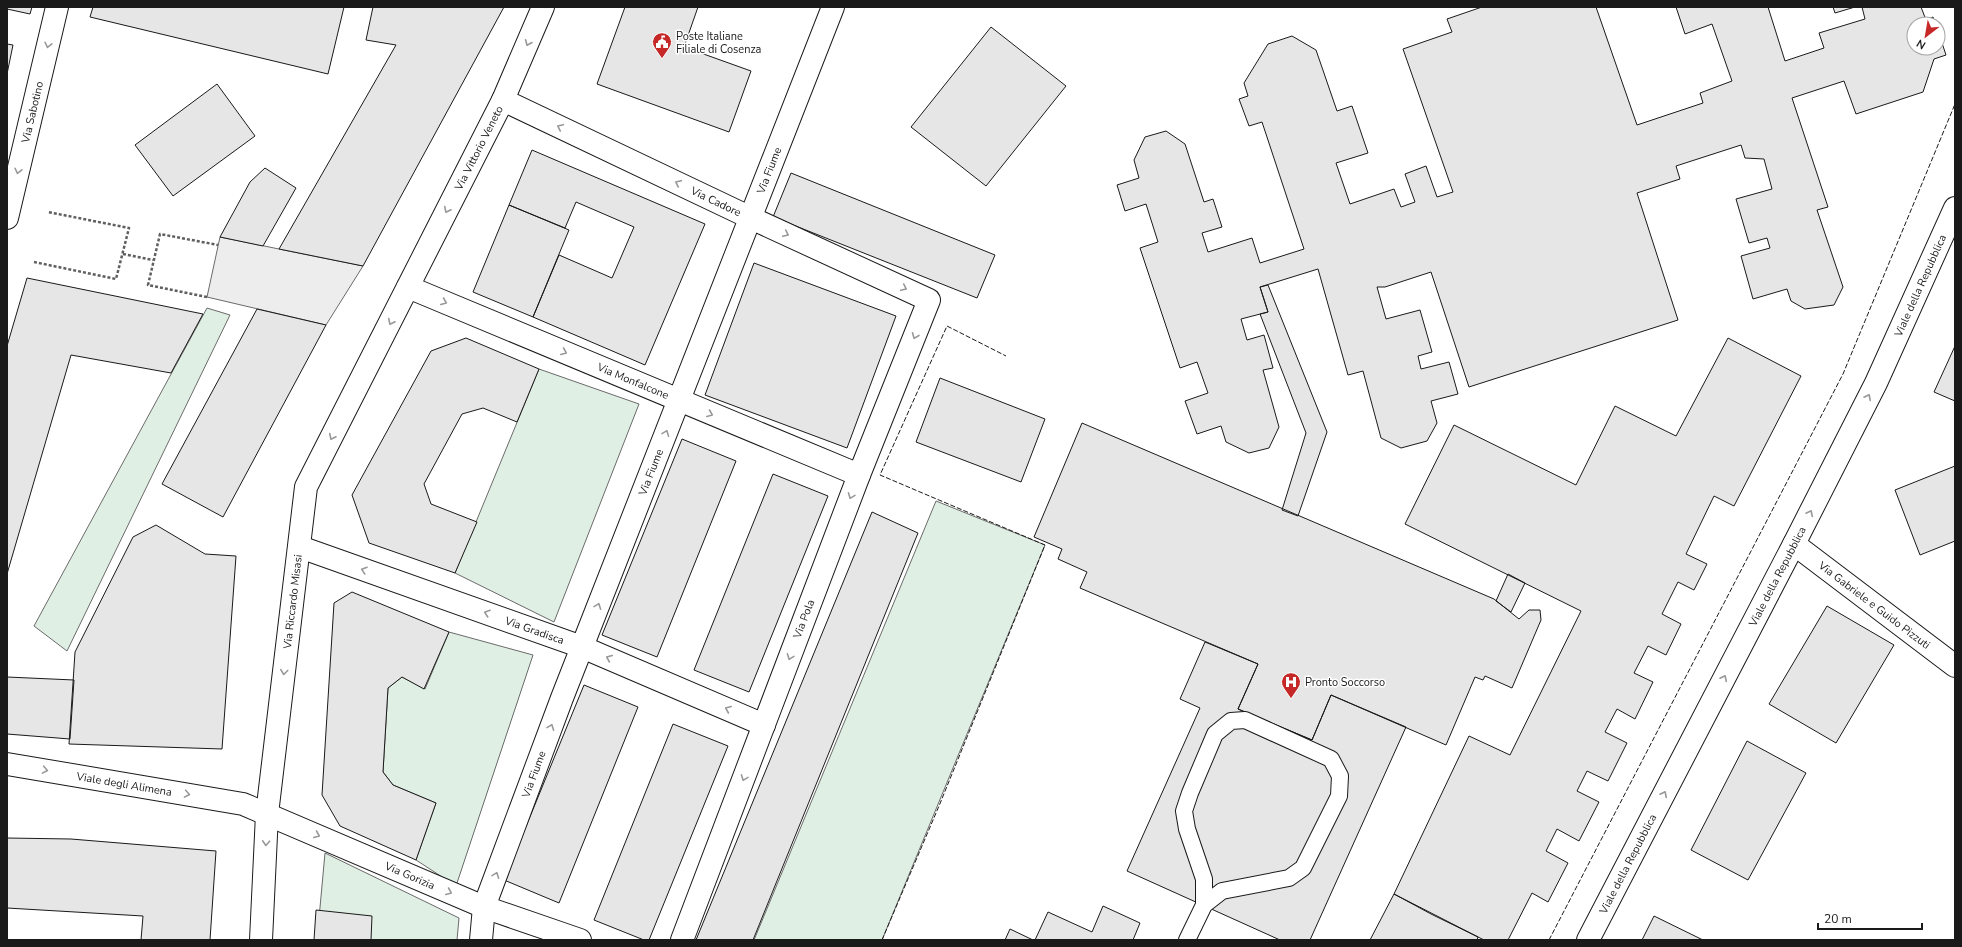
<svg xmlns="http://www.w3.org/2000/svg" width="1962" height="947" font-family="'Nunito Sans',sans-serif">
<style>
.green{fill:#e0efe3;stroke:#6a6a6a}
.parking{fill:#ededed;stroke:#6a6a6a}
.building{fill:#e6e6e6;stroke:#1a1a1a}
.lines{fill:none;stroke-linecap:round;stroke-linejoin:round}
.service-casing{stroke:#1a1a1a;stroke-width:18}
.minor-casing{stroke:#1a1a1a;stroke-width:24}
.primary-casing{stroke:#1a1a1a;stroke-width:24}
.path{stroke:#5f5f5f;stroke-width:2.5;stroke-dasharray:3 2;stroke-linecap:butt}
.service{stroke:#fff;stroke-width:16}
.minor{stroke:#fff;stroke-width:22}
.primary{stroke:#fff;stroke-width:22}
.fence{stroke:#1a1a1a;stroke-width:1;stroke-dasharray:5 2;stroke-linecap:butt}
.oneway{stroke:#989898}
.labels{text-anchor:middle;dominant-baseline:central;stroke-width:3;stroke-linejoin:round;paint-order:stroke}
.poi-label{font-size:11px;fill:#1a1a1a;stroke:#fff;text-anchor:start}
.street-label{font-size:11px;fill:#1a1a1a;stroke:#fff}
</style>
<rect width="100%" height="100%" fill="#fff"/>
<path class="green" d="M 207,308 L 230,315 L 67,651 L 34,626 Z
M 539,369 L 639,404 L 554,622 L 455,573 Z
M 936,501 L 1045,545 L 882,940 L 754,940 Z
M 449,632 L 533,655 L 456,886 L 416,860 L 436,803 L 393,785 L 383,772 L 388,688 L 402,677 L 425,689 Z
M 325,853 L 459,918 L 457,940 L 317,940 Z"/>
<path class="parking" d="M 220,237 L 279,249 L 363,266 L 326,325 L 207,297 Z"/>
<path class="building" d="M 7,7 L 32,7 L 30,14 L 7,9 Z
M 93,7 L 344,7 L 328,74 L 90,17 Z
M 373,7 L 504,7 L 363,266 L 279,249 L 396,45 L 366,40 Z
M 625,7 L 698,7 L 684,47 L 751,71 L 729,132 L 597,84 Z
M 1482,7 L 1596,7 L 1637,125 L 1703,103 L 1700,93 L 1732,81 L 1712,24 L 1685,34 L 1676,7 L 1768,7 L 1785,61 L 1824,48 L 1819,33 L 1865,19 L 1862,7 L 1921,7 L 1926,20 L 1933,17 L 1935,24 L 1914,24 L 1914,48 L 1938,48 L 1938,31 L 1946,55 L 1934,59 L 1923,92 L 1856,114 L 1844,81 L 1792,98 L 1828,207 L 1817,210 L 1843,287 L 1834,305 L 1805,309 L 1791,301 L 1787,289 L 1753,299 L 1741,256 L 1770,248 L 1767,238 L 1749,243 L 1736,199 L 1772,189 L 1764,159 L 1745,158 L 1741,145 L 1676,166 L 1680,179 L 1637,193 L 1678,320 L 1469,387 L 1431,272 L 1385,287 L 1377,287 L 1386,319 L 1420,310 L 1432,352 L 1418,356 L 1421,369 L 1449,362 L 1458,394 L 1431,401 L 1437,423 L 1427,441 L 1401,448 L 1381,438 L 1363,371 L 1348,375 L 1318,269 L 1260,287 L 1268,312 L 1241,319 L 1247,340 L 1264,335 L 1273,368 L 1263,370 L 1279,427 L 1269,448 L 1249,453 L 1226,442 L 1221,426 L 1197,434 L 1185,401 L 1208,393 L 1197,362 L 1180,368 L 1140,248 L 1158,242 L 1146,204 L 1125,211 L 1117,185 L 1139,178 L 1134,160 L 1145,137 L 1166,131 L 1185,144 L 1204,202 L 1213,199 L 1222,227 L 1202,233 L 1208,252 L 1252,238 L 1260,263 L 1304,249 L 1262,122 L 1249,126 L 1239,99 L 1248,96 L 1244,83 L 1268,44 L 1292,36 L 1316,50 L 1337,111 L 1352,106 L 1368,153 L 1336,163 L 1350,204 L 1394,189 L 1401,207 L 1415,202 L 1405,174 L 1426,166 L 1437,197 L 1453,192 L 1403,49 L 1452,32 L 1447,19 Z
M 1833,7 L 1855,7 L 1835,13 Z
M 991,27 L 1066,86 L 986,186 L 911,127 Z
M 7,44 L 13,45 L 7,74 Z
M 217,84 L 255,136 L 173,196 L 135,145 Z
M 532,150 L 705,224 L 645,365 L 533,317 L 559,255 L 612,278 L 634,227 L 576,202 L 565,228 L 509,205 Z
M 265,168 L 296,188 L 263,246 L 220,237 L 250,182 Z
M 791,173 L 995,255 L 977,298 L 773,217 Z
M 509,205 L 569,230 L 533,317 L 473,292 Z
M 754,263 L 896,316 L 847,448 L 705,395 Z
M 27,278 L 203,314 L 171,373 L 71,355 L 7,574 L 7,346 Z
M 1268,285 L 1327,432 L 1298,516 L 1282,510 L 1306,433 L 1260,314 L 1268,312 L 1260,287 Z
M 257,309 L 326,325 L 223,517 L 162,484 Z
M 466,338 L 539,369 L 517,422 L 483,408 L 462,414 L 424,484 L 431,504 L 477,522 L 455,573 L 369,543 L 352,495 L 431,351 Z
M 1728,338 L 1801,376 L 1734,506 L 1714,496 L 1686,554 L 1707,564 L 1694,590 L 1678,582 L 1662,614 L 1681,624 L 1666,655 L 1648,646 L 1634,673 L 1653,682 L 1635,719 L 1617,709 L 1605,732 L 1627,743 L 1608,781 L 1587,771 L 1577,791 L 1599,802 L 1579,841 L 1557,829 L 1546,851 L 1568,863 L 1548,902 L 1532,893 L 1508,940 L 1484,940 L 1394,894 L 1469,736 L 1510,755 L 1581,611 L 1405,524 L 1454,425 L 1576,485 L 1615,406 L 1676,436 Z
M 1955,346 L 1955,401 L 1934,392 Z
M 940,378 L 1045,419 L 1021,482 L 916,442 Z
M 1082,423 L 1494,599 L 1519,619 L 1529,610 L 1540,610 L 1541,620 L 1512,688 L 1485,676 L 1483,680 L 1475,677 L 1446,745 L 1331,695 L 1312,740 L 1238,709 L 1258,664 L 1080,588 L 1087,572 L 1058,559 L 1062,549 L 1034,537 Z
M 682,439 L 736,461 L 657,657 L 602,635 Z
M 1955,466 L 1955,541 L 1920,555 L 1895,490 Z
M 773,474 L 828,496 L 749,692 L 694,670 Z
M 872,512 L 918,533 L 753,940 L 696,940 Z
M 156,525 L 205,554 L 236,556 L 222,749 L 69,744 L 75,652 L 133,537 Z
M 1508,574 L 1525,583 L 1511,612 L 1496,601 Z
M 352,592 L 449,632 L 424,689 L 402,677 L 388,688 L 383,772 L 393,785 L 436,803 L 416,860 L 340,826 L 322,795 L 334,603 Z
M 1827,606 L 1894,645 L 1836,743 L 1769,704 Z
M 1205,642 L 1258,664 L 1238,709 L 1312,740 L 1331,695 L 1406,727 L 1310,940 L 1280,940 L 1127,871 L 1200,708 L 1180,699 Z
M 7,677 L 74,680 L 70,739 L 7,734 Z
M 584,685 L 638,707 L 559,903 L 504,880 Z
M 673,724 L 728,746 L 649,940 L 644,940 L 594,920 Z
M 1747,741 L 1806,773 L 1748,880 L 1691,850 Z
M 7,838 L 71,839 L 216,851 L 210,940 L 141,940 L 143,916 L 7,908 Z
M 1394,894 L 1431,914 L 1478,937 L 1477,940 L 1370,940 Z
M 1103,906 L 1140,923 L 1133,940 L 1035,940 L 1048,912 L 1092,932 Z
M 316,910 L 372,916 L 371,940 L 314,940 Z
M 1654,916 L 1703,940 L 1642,940 Z
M 1010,929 L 1033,940 L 1005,940 Z"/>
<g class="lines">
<defs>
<path id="service" d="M 1245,720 L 1331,759 L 1340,776 L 1339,796 L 1303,868 L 1289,878 L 1222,891 L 1204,905 L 1204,879 L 1187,829 L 1184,811 L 1190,793 L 1215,734 L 1231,721 Z
M 1187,940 L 1204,905"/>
<g id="minor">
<path id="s1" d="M 503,100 L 751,218 L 929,300 L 859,475 L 682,940"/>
<path id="s2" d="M 7,218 L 57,7"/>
<path id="s3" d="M 408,287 L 859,475"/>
<path id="s4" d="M 1794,544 L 1955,666"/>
<path id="s5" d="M 300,547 L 582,647 L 764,725"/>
<path id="s6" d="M 7,764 L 243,804 L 484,907 L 580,940"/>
<path id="s7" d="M 481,940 L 484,907 L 562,698 L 833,7"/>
</g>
<g id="primary">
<path id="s8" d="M 261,940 L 267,814 L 306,487 L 503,100 L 543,7"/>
<path id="s9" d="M 1588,940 L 1794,544 L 1876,383 L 1955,208"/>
</g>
</defs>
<use href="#service" class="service-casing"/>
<use href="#minor" class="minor-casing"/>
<use href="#primary" class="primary-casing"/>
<path class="path" d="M 123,254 L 153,260
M 34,262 L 116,279 L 129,228 L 48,212
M 207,297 L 148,285 L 160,234 L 218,245"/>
<use href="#service" class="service"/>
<use href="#minor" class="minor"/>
<use href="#primary" class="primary"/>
<path class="fence" d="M 882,940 L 939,806 L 1045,545 L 880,475 L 947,326 L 1006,356
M 1549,940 L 1843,374 L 1955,104"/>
</g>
<defs><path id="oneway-chevron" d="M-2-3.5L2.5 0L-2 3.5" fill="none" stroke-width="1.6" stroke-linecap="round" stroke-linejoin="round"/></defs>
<g class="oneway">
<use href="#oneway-chevron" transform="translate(528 43) rotate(113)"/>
<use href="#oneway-chevron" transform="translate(48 45) rotate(103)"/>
<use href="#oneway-chevron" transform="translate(560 127) rotate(-155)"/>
<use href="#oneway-chevron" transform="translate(18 171) rotate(103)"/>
<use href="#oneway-chevron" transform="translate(678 183) rotate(-155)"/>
<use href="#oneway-chevron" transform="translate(447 210) rotate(117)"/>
<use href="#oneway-chevron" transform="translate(786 234) rotate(25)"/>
<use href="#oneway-chevron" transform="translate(904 288) rotate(25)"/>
<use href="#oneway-chevron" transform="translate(444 302) rotate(23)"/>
<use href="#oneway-chevron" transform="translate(391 322) rotate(117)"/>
<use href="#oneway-chevron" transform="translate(915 336) rotate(112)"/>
<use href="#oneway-chevron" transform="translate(564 352) rotate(23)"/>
<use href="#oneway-chevron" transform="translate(1868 397) rotate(-63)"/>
<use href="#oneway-chevron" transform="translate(710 414) rotate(22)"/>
<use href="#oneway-chevron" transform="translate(666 433) rotate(-69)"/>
<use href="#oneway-chevron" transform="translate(332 437) rotate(117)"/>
<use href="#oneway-chevron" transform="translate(851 496) rotate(111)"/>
<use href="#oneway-chevron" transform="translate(1810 513) rotate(-63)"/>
<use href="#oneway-chevron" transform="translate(364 570) rotate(-161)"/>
<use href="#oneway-chevron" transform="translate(598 606) rotate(-69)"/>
<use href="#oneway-chevron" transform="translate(487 613) rotate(-161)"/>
<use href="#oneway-chevron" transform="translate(790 657) rotate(111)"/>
<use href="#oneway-chevron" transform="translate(609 658) rotate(-157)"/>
<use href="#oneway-chevron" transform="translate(284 672) rotate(97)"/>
<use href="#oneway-chevron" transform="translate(1724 678) rotate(-63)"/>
<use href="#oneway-chevron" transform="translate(728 709) rotate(-157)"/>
<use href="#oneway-chevron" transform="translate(551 727) rotate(-69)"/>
<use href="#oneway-chevron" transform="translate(45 770) rotate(10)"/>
<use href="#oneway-chevron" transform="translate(744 778) rotate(111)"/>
<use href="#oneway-chevron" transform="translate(187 794) rotate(10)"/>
<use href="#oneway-chevron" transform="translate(1664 794) rotate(-63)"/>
<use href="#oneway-chevron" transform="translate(317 835) rotate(23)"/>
<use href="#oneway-chevron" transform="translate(266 843) rotate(93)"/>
<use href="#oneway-chevron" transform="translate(496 875) rotate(-69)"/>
<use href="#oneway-chevron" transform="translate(449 892) rotate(23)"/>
</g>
<defs>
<symbol id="civic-pin" viewBox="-11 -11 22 30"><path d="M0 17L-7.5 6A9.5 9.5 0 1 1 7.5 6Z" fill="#c62828" stroke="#fff"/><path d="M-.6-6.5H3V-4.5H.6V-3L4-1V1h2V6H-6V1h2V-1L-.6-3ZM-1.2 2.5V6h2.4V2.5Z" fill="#fff"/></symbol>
<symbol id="hospital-pin" viewBox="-11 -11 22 30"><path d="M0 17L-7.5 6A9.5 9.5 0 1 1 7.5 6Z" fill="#c62828" stroke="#fff"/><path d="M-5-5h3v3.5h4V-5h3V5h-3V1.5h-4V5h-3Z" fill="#fff"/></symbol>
</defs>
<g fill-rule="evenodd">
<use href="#civic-pin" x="651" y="31" width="22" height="30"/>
<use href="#hospital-pin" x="1280" y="671" width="22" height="30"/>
</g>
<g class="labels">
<g class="poi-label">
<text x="676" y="36">Poste Italiane<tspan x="676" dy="13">Filiale di Cosenza</tspan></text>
<text x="1305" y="682">Pronto Soccorso</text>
</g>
<g class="street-label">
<text stroke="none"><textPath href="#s2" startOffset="109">Via Sabotino</textPath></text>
<text stroke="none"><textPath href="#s8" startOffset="836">Via Vittorio Veneto</textPath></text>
<text stroke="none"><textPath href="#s7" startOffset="823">Via Fiume</textPath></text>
<text stroke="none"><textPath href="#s1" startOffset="236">Via Cadore</textPath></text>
<text stroke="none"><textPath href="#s9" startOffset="734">Viale della Repubblica</textPath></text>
<text stroke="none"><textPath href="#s3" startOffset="244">Via Monfalcone</textPath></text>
<text stroke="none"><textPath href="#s7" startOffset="499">Via Fiume</textPath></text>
<text stroke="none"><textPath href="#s9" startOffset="410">Viale della Repubblica</textPath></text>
<text stroke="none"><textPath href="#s8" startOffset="340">Via Riccardo Misasi</textPath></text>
<text stroke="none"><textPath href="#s4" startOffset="101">Via Gabriele e Guido Pizzuti</textPath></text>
<text transform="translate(804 619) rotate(-69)">Via Pola</text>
<text stroke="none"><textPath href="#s5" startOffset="249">Via Gradisca</textPath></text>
<text stroke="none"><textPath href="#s7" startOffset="175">Via Fiume</textPath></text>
<text stroke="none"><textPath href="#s6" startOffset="119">Viale degli Alimena</textPath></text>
<text stroke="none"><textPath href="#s9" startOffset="86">Viale della Repubblica</textPath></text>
<text stroke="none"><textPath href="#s6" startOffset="421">Via Gorizia</textPath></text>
</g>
</g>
<rect width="1962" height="947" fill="none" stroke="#1a1a1a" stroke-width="16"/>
<g transform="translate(1926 36) rotate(211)"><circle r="19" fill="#ffffff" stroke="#a3a3a3"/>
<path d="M0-3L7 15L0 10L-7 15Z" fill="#c62828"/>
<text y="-6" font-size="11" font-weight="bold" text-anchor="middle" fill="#1a1a1a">N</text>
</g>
<path d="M1818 923v6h104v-6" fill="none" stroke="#1a1a1a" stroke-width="2"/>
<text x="1824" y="923" font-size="12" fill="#1a1a1a" stroke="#ffffff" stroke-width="3" paint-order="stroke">20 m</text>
</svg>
